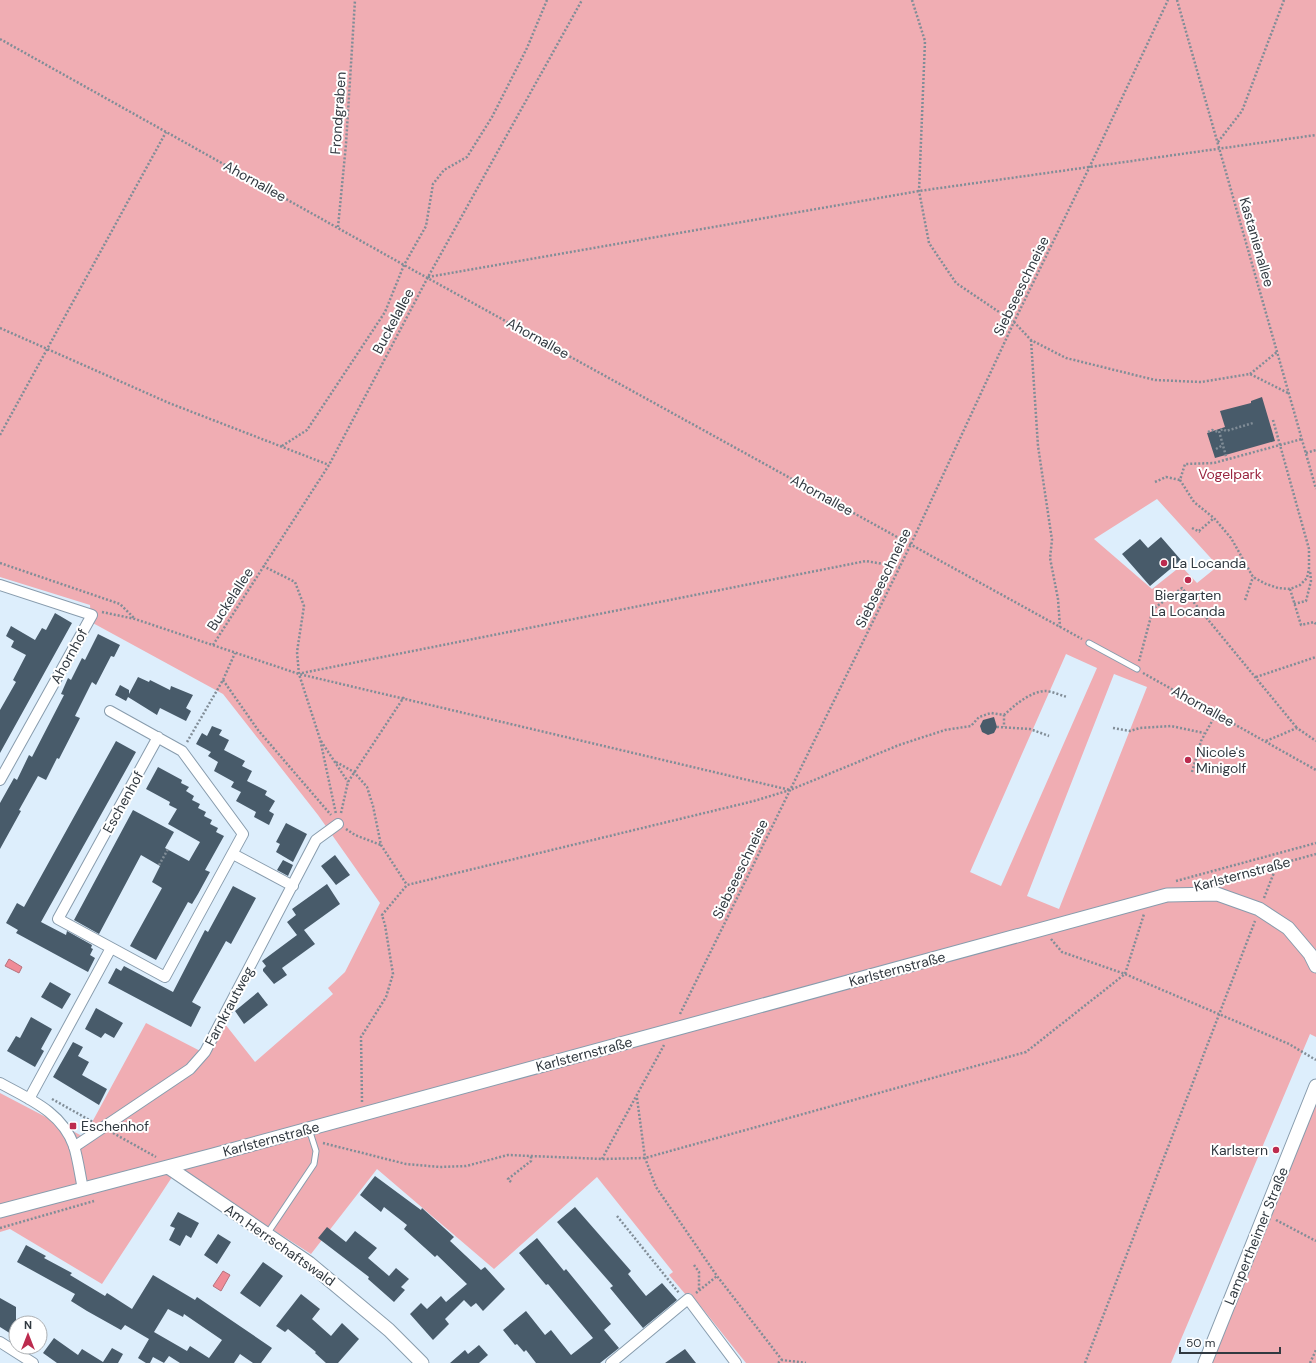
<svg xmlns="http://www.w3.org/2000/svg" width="1316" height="1363" font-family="'DM Sans',sans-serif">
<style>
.green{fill:#f0adb3;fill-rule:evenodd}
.water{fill:#ef8b97;stroke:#b6727d}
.building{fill:#485b6a;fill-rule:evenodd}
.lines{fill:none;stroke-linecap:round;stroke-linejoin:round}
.service-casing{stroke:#889cad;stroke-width:7}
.minor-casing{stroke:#889cad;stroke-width:12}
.tertiary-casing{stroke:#889cad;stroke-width:15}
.path{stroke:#818d97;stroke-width:2.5;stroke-dasharray:2 2;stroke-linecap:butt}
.service{stroke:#fff;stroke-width:5}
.minor{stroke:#fff;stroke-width:10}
.tertiary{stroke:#fff;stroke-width:13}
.poi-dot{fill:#bc2b4e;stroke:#fff;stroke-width:1.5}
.labels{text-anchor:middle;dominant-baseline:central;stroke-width:4;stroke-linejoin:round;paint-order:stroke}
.street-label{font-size:14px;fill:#313940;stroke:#fff}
.park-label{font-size:14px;fill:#99243f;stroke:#fff}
.poi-label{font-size:14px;fill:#313940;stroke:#fff;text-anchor:start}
</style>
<rect width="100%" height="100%" fill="#ddeefc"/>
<path class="green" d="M 0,0 L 1316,0 L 1316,1037 L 1310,1034 L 1171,1363 L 746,1363 L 690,1293 L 686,1295 L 669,1275 L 673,1272 L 597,1177 L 494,1269 L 377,1169 L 311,1254 L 233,1204 L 174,1174 L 102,1284 L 10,1229 L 0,1232 L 0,1093 L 84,1137 L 146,1023 L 208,1055 L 225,1024 L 255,1062 L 333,994 L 328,988 L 345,972 L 380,903 L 318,815 L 223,694 L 91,622 L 90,605 L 0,577 ZM 1157,499 L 1218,566 L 1197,583 L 1181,566 L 1152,589 L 1094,539 ZM 1066,654 L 1097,668 L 1001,886 L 970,872 ZM 1114,674 L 1147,687 L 1059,909 L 1027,896 Z
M 1316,1086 L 1316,1363 L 1205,1363 Z"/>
<path class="water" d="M 9,959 L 22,967 L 19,973 L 5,966 Z
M 223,1271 L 230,1275 L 221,1291 L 213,1286 Z"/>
<path class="building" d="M 1262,397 L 1275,441 L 1215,458 L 1207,433 L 1225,427 L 1220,411 L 1251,403 L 1251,401 Z
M 1161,537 L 1181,560 L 1150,586 L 1122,554 L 1140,539 L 1148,548 Z
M 55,613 L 72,623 L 0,753 L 0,710 L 16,682 L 13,680 L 26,655 L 11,647 L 14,641 L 6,636 L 11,626 L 35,640 L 42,628 L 46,630 Z
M 98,634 L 120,645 L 114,657 L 111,656 L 96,685 L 92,682 L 75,716 L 80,718 L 59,759 L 57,758 L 46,780 L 38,776 L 19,810 L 21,811 L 0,849 L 0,803 L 14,778 L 17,780 L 29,755 L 32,757 L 64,695 L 61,694 L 68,678 L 71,680 L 82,658 L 85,660 Z
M 138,677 L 149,682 L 150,680 L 170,690 L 171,686 L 193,695 L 186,708 L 191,711 L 186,721 L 160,708 L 157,715 L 128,697 L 126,701 L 115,695 L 120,685 L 129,690 L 129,694 Z
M 994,717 L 997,727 L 994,733 L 988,735 L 982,732 L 980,726 L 983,720 Z
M 212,726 L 222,730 L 219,735 L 229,740 L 224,750 L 245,761 L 242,766 L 252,771 L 247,781 L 267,791 L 265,795 L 275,801 L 269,811 L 274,814 L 269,825 L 254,817 L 256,812 L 236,801 L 241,792 L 231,787 L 234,782 L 214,771 L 218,762 L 208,756 L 211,752 L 196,744 L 202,733 L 207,736 Z
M 116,741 L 136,752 L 41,922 L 66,935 L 67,931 L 92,945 L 91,948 L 93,949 L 90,955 L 95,958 L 88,972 L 16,933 L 18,930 L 6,923 L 17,903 L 24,907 Z
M 158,767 L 182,780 L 181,783 L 189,787 L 186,791 L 194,796 L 192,800 L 200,804 L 198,808 L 206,812 L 204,816 L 212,820 L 210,824 L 218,828 L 216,832 L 224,836 L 205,870 L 210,872 L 198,894 L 192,904 L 188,902 L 156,960 L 130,946 L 162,888 L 152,882 L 160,866 L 141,855 L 99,934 L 74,920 L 133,810 L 174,832 L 165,848 L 189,861 L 200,842 L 168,824 L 177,809 L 169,805 L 170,802 L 146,789 Z
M 286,823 L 307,834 L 293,862 L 276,852 L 280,844 L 276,842 Z
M 335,855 L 350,875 L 336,885 L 321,866 Z
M 283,860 L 293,865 L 288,876 L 277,870 Z
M 327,884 L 340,904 L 304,930 L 315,944 L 282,968 L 287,975 L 274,984 L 263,971 L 263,969 L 266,966 L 262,961 L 297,935 L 287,922 L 296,915 L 292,909 Z
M 233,886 L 256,898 L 231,944 L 226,941 L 192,1002 L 201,1007 L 191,1027 L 108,983 L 116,968 L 121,971 L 124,966 L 173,992 L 205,930 L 208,932 Z
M 50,982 L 71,994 L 62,1009 L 41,997 Z
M 258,992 L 268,1005 L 244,1024 L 235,1011 Z
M 96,1008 L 123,1023 L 114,1038 L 105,1033 L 101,1038 L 85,1029 Z
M 31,1017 L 52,1029 L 41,1049 L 44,1051 L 35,1067 L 7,1051 L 16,1036 L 20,1038 Z
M 73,1042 L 83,1047 L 78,1056 L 89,1062 L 82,1075 L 107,1089 L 99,1105 L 53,1077 Z
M 375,1176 L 421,1210 L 422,1208 L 454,1237 L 450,1241 L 481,1270 L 485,1267 L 505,1289 L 483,1311 L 476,1303 L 471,1307 L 464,1300 L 445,1319 L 449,1324 L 433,1340 L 410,1314 L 421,1303 L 427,1309 L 441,1296 L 446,1302 L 467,1284 L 437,1255 L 435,1257 L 404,1229 L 407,1225 L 384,1207 L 381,1212 L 360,1195 Z
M 575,1207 L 631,1271 L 628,1274 L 646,1296 L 662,1283 L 677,1300 L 643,1328 L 610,1288 L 613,1286 L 557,1222 Z
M 178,1212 L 199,1223 L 191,1238 L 186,1235 L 180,1246 L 169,1240 L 175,1228 L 170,1226 Z
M 327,1227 L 346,1242 L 355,1231 L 377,1248 L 368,1258 L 389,1276 L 396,1268 L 409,1279 L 401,1287 L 405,1290 L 394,1302 L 368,1279 L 369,1277 L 318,1238 Z
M 218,1234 L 231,1242 L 217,1264 L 204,1255 Z
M 537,1238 L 564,1271 L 566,1269 L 611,1324 L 604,1330 L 619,1348 L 600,1363 L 536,1363 L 526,1350 L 524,1352 L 517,1344 L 515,1345 L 503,1330 L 526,1311 L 545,1335 L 551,1330 L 571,1355 L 593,1338 L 548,1284 L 546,1285 L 519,1253 Z
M 26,1245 L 46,1256 L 44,1258 L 72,1273 L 70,1275 L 105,1296 L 107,1293 L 132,1309 L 153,1275 L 195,1300 L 197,1297 L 272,1348 L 261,1363 L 253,1363 L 240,1354 L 234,1363 L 180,1363 L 169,1356 L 164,1363 L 153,1357 L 150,1363 L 146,1363 L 138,1358 L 149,1339 L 125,1325 L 121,1330 L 87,1311 L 71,1301 L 75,1294 L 17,1262 ZM 168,1309 L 183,1317 L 184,1314 L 222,1340 L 209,1358 L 190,1346 L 187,1351 L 154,1332 Z
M 263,1262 L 283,1276 L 260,1307 L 240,1293 Z
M 301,1294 L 320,1309 L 312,1319 L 331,1336 L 342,1323 L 359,1339 L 338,1363 L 326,1363 L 315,1353 L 316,1352 L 288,1329 L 285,1332 L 276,1326 Z
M 0,1298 L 16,1307 L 16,1337 L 0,1327 Z
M 54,1338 L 78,1355 L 82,1349 L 103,1362 L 112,1348 L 123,1354 L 118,1363 L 57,1363 L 43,1353 Z
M 479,1345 L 488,1355 L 479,1363 L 450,1363 L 465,1350 L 468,1354 Z
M 685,1349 L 696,1363 L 665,1363 Z"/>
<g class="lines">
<defs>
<path id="service" d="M 1089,643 L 1137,669
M 267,1234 L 314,1164 L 316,1151 L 309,1129"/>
<path id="minor" d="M 0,585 L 92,615 L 0,780
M 110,711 L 182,751 L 243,834 L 165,977 L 58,919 L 158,737
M 233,854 L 293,886
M 0,1083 C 29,1099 62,1112 74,1146 C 78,1159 80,1175 83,1189
M 29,1099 L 111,948
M 74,1147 L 190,1069 L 205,1052 L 316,840 L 338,824
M 0,1342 L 33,1363
M 611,1363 L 688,1299 L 736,1363"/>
<path id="tertiary" d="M 168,1167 L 309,1263 L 389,1330 L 422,1363
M 0,1211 L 213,1155 L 1167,895 L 1217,894 L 1259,909 L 1288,928 L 1310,954 L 1316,966
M 1205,1363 L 1316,1086"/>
</defs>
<use href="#service" class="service-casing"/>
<use href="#minor" class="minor-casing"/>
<use href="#tertiary" class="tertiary-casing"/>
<path class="path" d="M 912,0 L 925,41 L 919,191 L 929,243 L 956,283 L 1014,322 L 1031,340 L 1066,358 L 1155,380 L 1201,382 L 1250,374 L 1288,393
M 1177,0 L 1316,489
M 0,39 L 404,265 L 1082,639
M 1218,142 L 1242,111 L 1284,0
M 338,227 L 346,144 L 355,0
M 428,277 L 919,191 L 1316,135
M 0,328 L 169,403 L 329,465
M 1031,340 L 1038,446 L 1052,540 L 1050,558 L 1058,599 L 1060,627
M 1250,374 L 1277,352
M 1273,420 L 1309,549 L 1309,568 L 1307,578 L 1300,585 L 1290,589 L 1278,588 L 1266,584 L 1253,577 L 1231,538 L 1214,518 L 1194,502 L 1180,480 L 1185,464 L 1214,463 L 1302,439
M 1208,432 L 1212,430 L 1219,432
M 0,435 L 166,132
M 282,446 L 307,430 L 385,312 L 404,265 L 426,226 L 433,184 L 444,170 L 467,157 L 492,117 L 527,48 L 547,0
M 1216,449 L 1223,445
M 1306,453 L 1316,450
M 1227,460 L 1219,431 L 1223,429 L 1226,431 L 1253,423
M 1155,482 L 1166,477 L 1180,480
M 1192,528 L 1200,532
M 1199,531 L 1214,518
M 0,563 L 120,604 L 135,619
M 263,566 L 295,582 L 304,606 L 297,652 L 299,674 L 320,739 L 336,814
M 1290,589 L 1301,625 L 1314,622 L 1316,624
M 1161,592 L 1166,599
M 1245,600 L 1253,577
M 1294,604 L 1306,601 L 1311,581 L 1310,570
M 102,612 L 135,619 L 299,674 L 790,790
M 213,645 L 329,465 L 428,277 L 582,0
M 1139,661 L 1153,609 L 1182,588 L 1297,728
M 302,673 L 866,561 L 900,567
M 1143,673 L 1316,770
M 1256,677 L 1316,657
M 223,680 L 258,730 L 331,815
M 1004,715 C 1014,706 1029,692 1045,691 C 1051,691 1060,695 1067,697
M 997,727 L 1030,729 L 1049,736
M 1113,728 L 1130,731 L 1140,728 L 1171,726 L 1204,733
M 321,741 L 348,782
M 1266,741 L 1297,728 L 1316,741
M 187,742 L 223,680 L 235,653
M 336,762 L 354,772 L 367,787 L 373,806 L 381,845 L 407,885
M 1192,772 L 1201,741 L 1216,714
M 341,813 L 348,782 L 404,697
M 346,829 L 355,835 L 381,845
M 159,865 L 168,849
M 1176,881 L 1316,843
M 1218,881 L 1316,854
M 1264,898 L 1277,865
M 1051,939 L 1062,952 L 1125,974 L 1289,1044 L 1316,1060
M 680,1014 L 911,544 L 1014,322 L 1090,166 L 1168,0
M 637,1098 L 645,1158 L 656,1187 L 717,1276 L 782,1360
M 52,1099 L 93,1122
M 362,1102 L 361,1037 L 386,997 L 393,974 L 385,925 L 382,915 L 407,885 L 754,801 L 790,790 L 899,745 L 945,730 L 971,726 L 979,717 L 991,713 L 1004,715 L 1004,727
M 113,1133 L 156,1157
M 323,1143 L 406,1164 L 440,1167 L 466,1166 L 508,1155 L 602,1159 L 645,1158 L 1026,1052 L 1125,974 L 1144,914
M 602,1159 L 664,1045
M 511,1182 L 508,1179 L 531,1161 L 531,1155
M 617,1216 L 679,1293
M 1276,1220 L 1316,1241
M 0,1228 L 94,1201
M 694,1265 L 699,1272 L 699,1291
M 696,1293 L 717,1276
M 778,1363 L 782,1360 L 806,1363
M 1085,1363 L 1255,921
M 1310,1363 L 1316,1350"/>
<use href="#service" class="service"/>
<use href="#minor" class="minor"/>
<use href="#tertiary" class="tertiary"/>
</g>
<g class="poi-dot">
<circle cx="1164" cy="563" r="4"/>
<circle cx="1188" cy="580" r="4"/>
<circle cx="1188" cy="760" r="4"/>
<rect x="69" y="1122" width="8" height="8" rx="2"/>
<circle cx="1276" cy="1150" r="4"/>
</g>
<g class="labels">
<g class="street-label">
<text transform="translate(338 113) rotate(-86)">Frondgraben</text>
<text transform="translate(255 181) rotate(29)">Ahornallee</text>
<text transform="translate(1257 242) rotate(74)">Kastanienallee</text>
<text transform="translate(1021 286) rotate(-64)">Siebseeschneise</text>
<text transform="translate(393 321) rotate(-62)">Buckelallee</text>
<text transform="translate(538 338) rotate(29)">Ahornallee</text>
<text transform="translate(822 495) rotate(29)">Ahornallee</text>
<text transform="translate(883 578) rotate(-64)">Siebseeschneise</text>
<text transform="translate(230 599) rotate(-57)">Buckelallee</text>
<text transform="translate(69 656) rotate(-61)">Ahornhof</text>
<text transform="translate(1203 706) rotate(29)">Ahornallee</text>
<text transform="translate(123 802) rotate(-61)">Eschenhof</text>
<text transform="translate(740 869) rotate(-64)">Siebseeschneise</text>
<text transform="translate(1242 874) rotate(-15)">Karlsternstraße</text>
<text transform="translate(897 969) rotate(-15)">Karlsternstraße</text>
<text transform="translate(229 1006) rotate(-62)">Farnkrautweg</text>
<text transform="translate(584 1054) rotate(-15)">Karlsternstraße</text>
<text transform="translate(271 1139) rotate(-15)">Karlsternstraße</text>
<text transform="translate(1256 1236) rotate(-68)">Lampertheimer Straße</text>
<text transform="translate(280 1245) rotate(35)">Am Herrschaftswald</text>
</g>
<g class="park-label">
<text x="1230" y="474">Vogelpark</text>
</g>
<g class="poi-label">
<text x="1172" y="563">La Locanda</text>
<text x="1188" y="595" text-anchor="middle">Biergarten<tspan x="1188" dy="16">La Locanda</tspan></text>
<text x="1196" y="752">Nicole's<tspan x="1196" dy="16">Minigolf</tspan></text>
<text x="81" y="1126">Eschenhof</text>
<text x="1268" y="1150" text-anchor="end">Karlstern</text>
</g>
</g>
<g transform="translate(28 1335)"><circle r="19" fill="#ffffff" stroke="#adb0b3"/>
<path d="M0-3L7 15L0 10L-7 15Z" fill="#bc2b4e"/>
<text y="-6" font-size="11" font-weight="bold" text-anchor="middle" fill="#313940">N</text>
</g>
<path d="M1180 1347v6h100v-6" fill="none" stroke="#313940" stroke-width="2"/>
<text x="1186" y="1347" font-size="12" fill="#313940" stroke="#ffffff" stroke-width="3" paint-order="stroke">50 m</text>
</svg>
